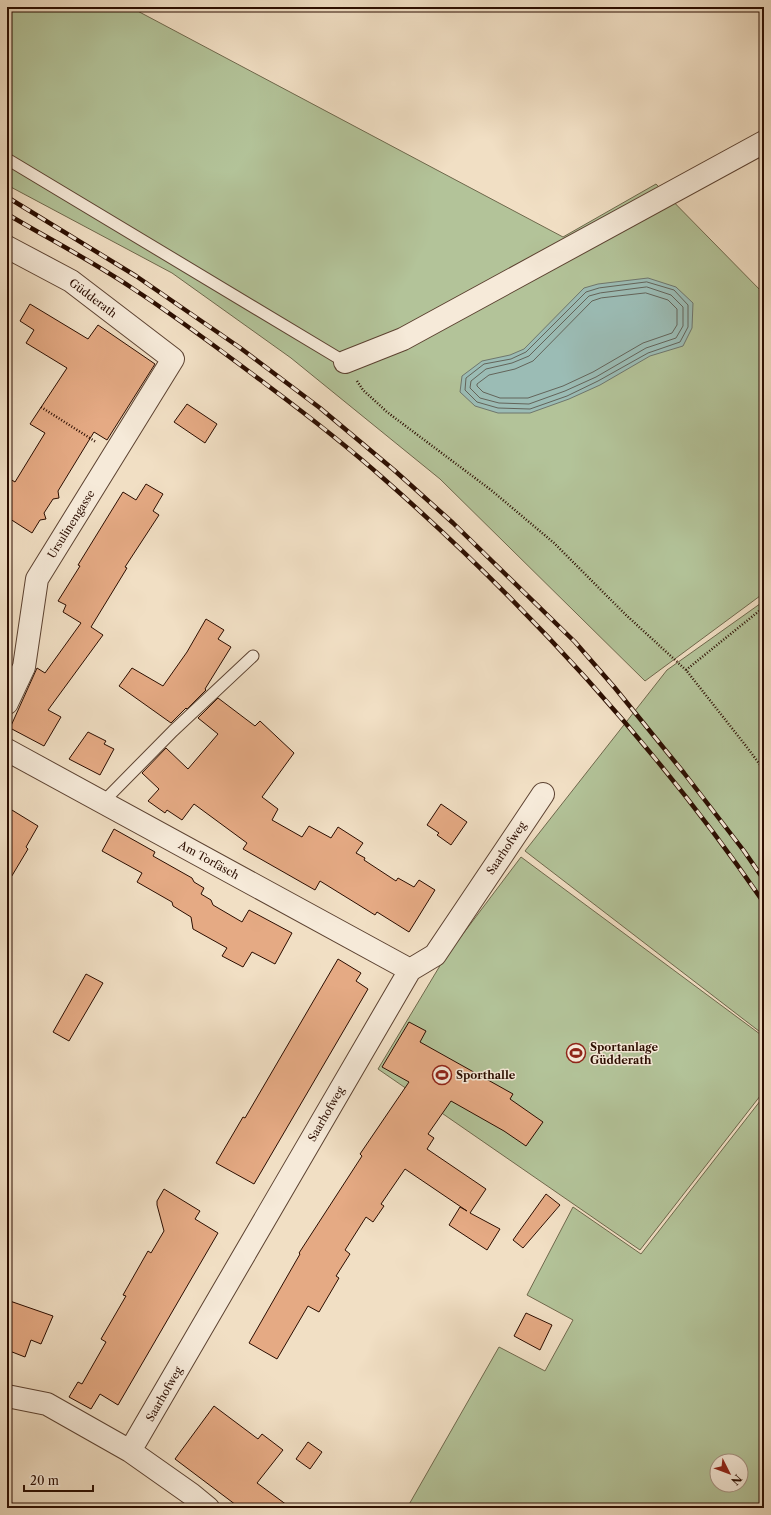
<svg xmlns="http://www.w3.org/2000/svg" width="771" height="1515" font-family="'Libre Caslon Text',serif">
<style>
.green{fill:#b3c399;stroke:#6f684c;fill-rule:evenodd}
.water{fill:#9bbcb5;stroke:#6e766d}
.lines{fill:none;stroke-linecap:round;stroke-linejoin:round}
.shore{stroke:#63645a;stroke-width:1}
.building{fill:#e5aa84;stroke:#2b0d00}
.lane-casing{stroke:#5c4231;stroke-width:13}
.street-casing{stroke:#5c4231;stroke-width:24}
.path{stroke:#2b0d00;stroke-width:2.5;stroke-dasharray:1 2;stroke-linecap:butt}
.lane{stroke:#f6ead9;stroke-width:11}
.street{stroke:#f6ead9;stroke-width:22}
.rail-casing{stroke:#2b0d00;stroke-width:4.5}
.rail{stroke:#f6ead9;stroke-width:3;stroke-dasharray:9;stroke-linecap:butt}
.labels{text-anchor:middle;dominant-baseline:central;stroke-width:3;stroke-linejoin:round;paint-order:stroke}
.street-label{font-size:11px;fill:#2b0d00;stroke:#f6ead9}
.poi-label{font-size:11px;font-weight:bold;fill:#2b0d00;stroke:#f6ead9;text-anchor:start}
</style>
<rect width="100%" height="100%" fill="#f1dfc4"/>
<filter id="stains"><feTurbulence type="fractalNoise" baseFrequency=".005" numOctaves="4"/><feColorMatrix values="0 0 0 0 .2 0 0 0 0 .09 0 0 0 0 .02 0 0 0 .5 -.17"/></filter>
<radialGradient id="worn" r=".72"><stop offset=".6" stop-color="#630" stop-opacity="0"/><stop offset="1" stop-color="#630" stop-opacity=".3"/></radialGradient>
<path class="green" d="M 7,7 L 130,7 L 563,237 L 656,184 L 764,294 L 764,593 L 645,681 L 440,479 L 291,358 L 172,273 L 7,185 Z
M 764,601 L 764,1035 L 525,851 L 667,670 Z
M 521,857 L 764,1037 L 764,1091 L 640,1250 L 378,1069 L 444,959 Z
M 764,1096 L 764,1508 L 407,1508 L 499,1347 L 545,1371 L 573,1320 L 527,1295 L 573,1207 L 641,1254 ZM 717,1461 L 741,1461 L 741,1485 L 717,1485 Z"/>
<path class="water" d="M 648,278 L 676,287 L 693,303 L 692,328 L 683,346 L 650,356 L 600,385 L 569,399 L 530,413 L 498,413 L 475,406 L 460,392 L 462,376 L 482,361 L 510,355 L 524,349 L 584,288 L 598,284 Z"/>
<g class="lines">
<path class="shore" d="M 647,282 L 674,290 L 688,305 L 688,327 L 680,342 L 648,353 L 598,381 L 567,396 L 530,409 L 498,408 L 477,402 L 465,390 L 466,378 L 484,364 L 511,359 L 526,352 L 586,292 L 599,288 Z
M 647,287 L 671,295 L 683,307 L 683,326 L 676,338 L 646,348 L 596,377 L 565,391 L 529,404 L 499,403 L 480,398 L 470,388 L 471,381 L 486,369 L 512,363 L 529,356 L 589,296 L 600,293 Z
M 646,293 L 668,300 L 677,309 L 677,325 L 672,333 L 643,343 L 593,372 L 563,386 L 528,398 L 500,398 L 483,392 L 477,386 L 477,384 L 489,375 L 515,369 L 533,361 L 592,301 L 601,298 Z"/>
</g>
<path class="building" d="M 30,304 L 88,339 L 98,325 L 155,364 L 107,440 L 94,432 L 58,491 L 59,498 L 53,499 L 44,513 L 46,519 L 40,520 L 32,533 L 7,517 L 7,477 L 15,482 L 45,433 L 30,424 L 67,368 L 26,343 L 34,330 L 20,321 Z
M 187,404 L 217,424 L 205,443 L 174,422 Z
M 146,484 L 163,494 L 153,511 L 159,515 L 125,567 L 127,568 L 91,627 L 103,635 L 48,710 L 61,717 L 44,746 L 10,728 L 37,668 L 45,673 L 81,623 L 63,612 L 66,605 L 58,601 L 80,566 L 78,565 L 123,492 L 136,500 Z
M 206,619 L 224,630 L 218,639 L 231,647 L 205,689 L 206,690 L 187,709 L 186,708 L 171,723 L 119,686 L 132,668 L 163,686 L 187,652 Z
M 218,698 L 255,726 L 260,721 L 294,753 L 262,797 L 278,809 L 272,820 L 302,837 L 309,826 L 331,838 L 338,827 L 363,843 L 356,853 L 365,858 L 364,860 L 396,881 L 398,878 L 414,887 L 419,880 L 435,890 L 409,932 L 377,912 L 375,915 L 320,881 L 315,890 L 243,849 L 247,843 L 194,804 L 182,820 L 167,810 L 165,813 L 148,801 L 159,789 L 142,773 L 166,748 L 188,769 L 218,734 L 198,718 Z
M 88,732 L 106,741 L 104,744 L 114,749 L 100,775 L 69,759 Z
M 441,804 L 467,822 L 451,845 L 437,835 L 439,833 L 427,825 Z
M 7,807 L 38,826 L 26,847 L 28,849 L 7,884 Z
M 114,829 L 155,852 L 153,856 L 192,878 L 194,882 L 204,888 L 201,894 L 211,900 L 213,905 L 242,922 L 249,910 L 292,933 L 275,964 L 252,952 L 243,967 L 222,956 L 227,948 L 193,929 L 191,917 L 173,906 L 172,902 L 137,882 L 142,873 L 102,851 Z
M 338,959 L 361,973 L 356,981 L 368,989 L 254,1184 L 216,1163 L 243,1117 L 245,1118 Z
M 86,974 L 103,983 L 69,1041 L 53,1032 Z
M 409,1022 L 426,1031 L 420,1042 L 513,1094 L 510,1099 L 543,1122 L 526,1146 L 504,1131 L 451,1101 L 428,1134 L 434,1138 L 427,1149 L 486,1189 L 470,1213 L 500,1229 L 487,1250 L 449,1225 L 460,1207 L 467,1211 L 405,1169 L 381,1204 L 384,1206 L 373,1222 L 366,1217 L 345,1250 L 350,1254 L 336,1276 L 339,1278 L 319,1312 L 308,1306 L 277,1359 L 249,1343 L 300,1254 L 299,1253 L 362,1156 L 360,1154 L 409,1082 L 382,1067 Z
M 164,1189 L 200,1211 L 195,1219 L 218,1233 L 118,1405 L 100,1394 L 91,1409 L 69,1397 L 78,1382 L 82,1384 L 106,1342 L 101,1339 L 126,1296 L 123,1295 L 148,1251 L 151,1253 L 164,1231 L 157,1205 L 157,1201 Z
M 546,1194 L 560,1205 L 523,1248 L 513,1240 Z
M 7,1300 L 53,1316 L 41,1344 L 31,1340 L 25,1357 L 7,1350 Z
M 526,1313 L 552,1325 L 540,1350 L 514,1336 Z
M 214,1406 L 258,1439 L 262,1434 L 283,1450 L 257,1483 L 291,1508 L 240,1508 L 175,1459 Z
M 308,1442 L 322,1452 L 310,1469 L 296,1459 Z"/>
<g class="lines">
<defs>
<path id="lane" d="M 7,159 L 345,362
M 103,802 L 173,731 L 253,656"/>
<path id="street" d="M 7,247 L 71,281 L 173,359 L 37,579 L 24,667 L 7,703
M 345,362 L 403,339 L 764,142
M 7,750 L 410,970
M 7,1396 L 47,1404 L 130,1451 L 191,1494 L 208,1508
M 130,1451 L 410,970 L 435,955 L 543,794"/>
</defs>
<use href="#lane" class="lane-casing"/>
<use href="#street" class="street-casing"/>
<path class="path" d="M 357,381 L 363,390 L 387,412 L 491,490 L 554,543 L 626,615 L 686,670 L 746,746 L 764,770
M 41,407 L 96,442
M 686,670 L 764,607"/>
<use href="#lane" class="lane"/>
<use href="#street" class="street"/>
<defs>
<path id="rail" d="M 7,197 L 136,276 L 239,347 L 320,408 L 394,470 L 453,523 L 575,642 L 615,688 L 684,773 L 744,851 L 764,880
M 7,214 C 49,239 92,261 132,288 C 178,318 223,352 267,385 C 307,415 347,446 384,479 C 527,605 656,746 764,903"/>
</defs>
<use href="#rail" class="rail-casing"/>
<use href="#rail" class="rail"/>
</g>
<defs>
<symbol id="stadium-ring" viewBox="-11 -11 22 22"><circle r="9.5" fill="#f6ead9" stroke="#8f2418" stroke-width="1.5"/><path d="M0-5a6.5 5 0 1 0 0 10a6.5 5 0 1 0 0-10ZM-3.5-1.8h7v3.6h-7Z" fill="#8f2418"/></symbol>
</defs>
<g fill-rule="evenodd">
<use href="#stadium-ring" x="565" y="1042" width="22" height="22"/>
<use href="#stadium-ring" x="431" y="1064" width="22" height="22"/>
</g>
<g class="labels">
<g class="street-label">
<text transform="translate(93 298) rotate(37)">Güdderath</text>
<text transform="translate(71 524) rotate(-58)">Ursulinengasse</text>
<text transform="translate(506 848) rotate(-56)">Saarhofweg</text>
<text transform="translate(209 860) rotate(29)">Am Torfäsch</text>
<text transform="translate(326 1114) rotate(-60)">Saarhofweg</text>
<text transform="translate(164 1394) rotate(-60)">Saarhofweg</text>
</g>
<g class="poi-label">
<text x="590" y="1047">Sportanlage<tspan x="590" dy="13">Güdderath</tspan></text>
<text x="456" y="1075">Sporthalle</text>
</g>
</g>
<rect width="771" height="1515" fill="none" stroke="#f1dfc4" stroke-width="24"/>
<rect x="8" y="8" width="755" height="1499" fill="none" stroke="#2b0d00" stroke-width="2"/>
<rect x="12" y="12" width="747" height="1491" fill="none" stroke="#2b0d00"/>
<g transform="translate(729 1473) rotate(132)"><circle r="19" fill="#f6ead9" stroke="#a59282"/>
<path d="M0-3L7 15L0 10L-7 15Z" fill="#8f2418"/>
<text y="-6" font-size="11" font-weight="bold" text-anchor="middle" fill="#2b0d00">N</text>
</g>
<path d="M24 1485v6h69v-6" fill="none" stroke="#2b0d00" stroke-width="2"/>
<text x="30" y="1485" font-size="12" fill="#2b0d00" stroke="#f6ead9" stroke-width="3" paint-order="stroke">20 m</text>
<rect width="100%" height="100%" filter="url(#stains)"/>
<rect width="100%" height="100%" fill="url(#worn)"/>
</svg>
